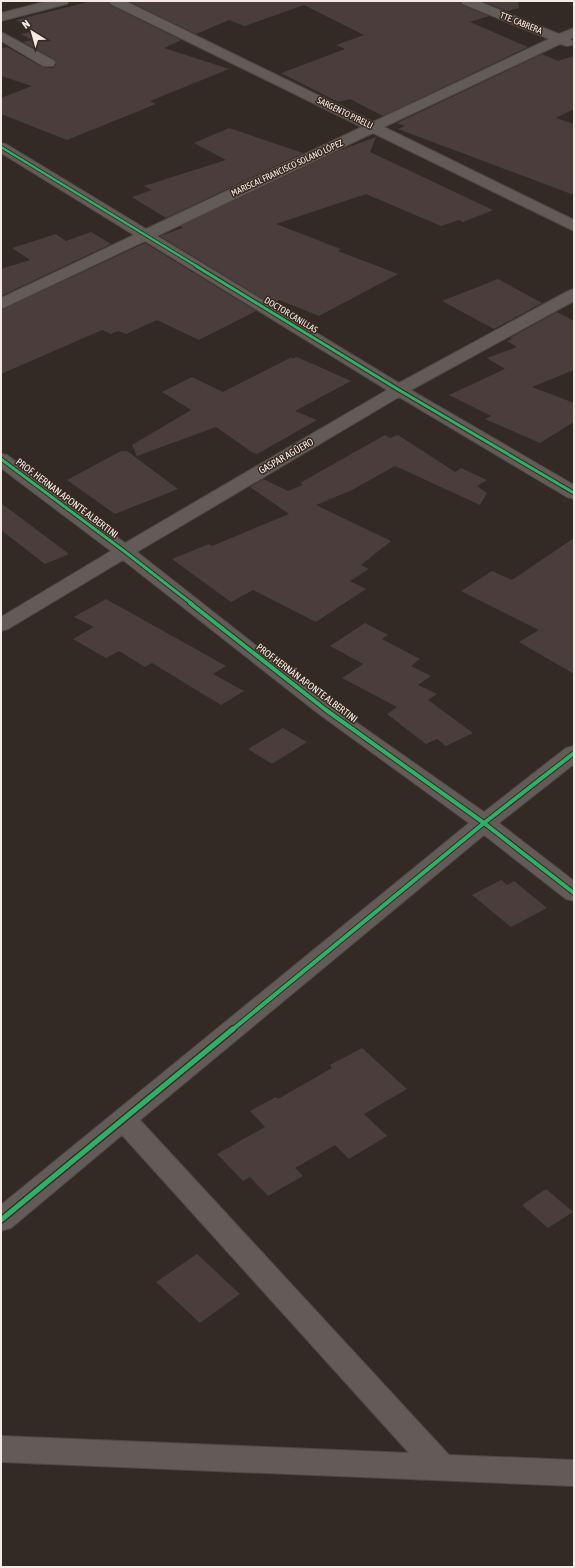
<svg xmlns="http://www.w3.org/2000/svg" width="575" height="1568" font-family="'Asap Condensed',sans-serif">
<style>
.building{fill:#4b3d3b}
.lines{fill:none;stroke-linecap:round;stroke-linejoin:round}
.minor-casing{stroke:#4e4742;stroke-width:2}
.minor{fill:#635b57;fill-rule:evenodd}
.cycleway-far3-casing{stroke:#392920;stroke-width:4}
.cycleway-far2-casing{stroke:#392920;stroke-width:5}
.cycleway-far1-casing{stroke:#392920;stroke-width:6}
.cycleway-casing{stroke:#392920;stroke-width:8}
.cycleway-far3{stroke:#2db169;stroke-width:2.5}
.cycleway-far2{stroke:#2db169;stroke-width:3}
.cycleway-far1{stroke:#2db169;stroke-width:4}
.cycleway{stroke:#2db169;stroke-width:5}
.labels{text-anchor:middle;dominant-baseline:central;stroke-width:3;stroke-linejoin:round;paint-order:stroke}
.far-street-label{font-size:9px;fill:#f4eae3;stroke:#392920}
.street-label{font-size:10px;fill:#f4eae3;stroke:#392920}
</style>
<rect width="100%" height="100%" fill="#332a26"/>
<path class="building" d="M 92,1 L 108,1 L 110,5 L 181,40 L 164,48 L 229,69 L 150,101 L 156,104 L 67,140 L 1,114 L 1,98 L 32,86 L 1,76 L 1,48 L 7,47 L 42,67 L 53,68 L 56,64 L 54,59 L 23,42 L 32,40 L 21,34 L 35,31 L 16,20 Z
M 128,1 L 460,1 L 462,5 L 489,16 L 470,22 L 528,47 L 383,116 L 350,99 L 338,102 L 281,73 L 345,49 L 336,45 L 364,35 L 304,5 L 245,26 L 229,20 L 196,34 Z
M 482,1 L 518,1 L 519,8 L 507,11 Z
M 542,54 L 558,61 L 574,56 L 574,109 L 556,118 L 574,124 L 574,195 L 398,129 L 405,126 L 397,123 Z
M 229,128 L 303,153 L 166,218 L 132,197 L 152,190 L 144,186 L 226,160 L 194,143 Z
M 376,137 L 370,152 L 493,210 L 463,222 L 459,220 L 441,226 L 366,194 L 276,224 L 341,249 L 338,251 L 398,274 L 319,316 L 279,300 L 271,304 L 160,236 L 183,228 L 180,226 L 338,151 Z
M 91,232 L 111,244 L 1,296 L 1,269 L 30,260 L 12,248 L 56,234 L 66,241 Z
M 145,243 L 256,311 L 199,340 L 157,320 L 126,334 L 118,331 L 111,334 L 102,330 L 1,374 L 1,310 Z
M 498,279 L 542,303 L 494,329 L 442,301 Z
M 557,312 L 574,321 L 574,370 L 532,387 L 574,403 L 574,422 L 540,443 L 485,419 L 491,416 L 449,395 L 505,369 L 487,358 L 517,347 L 507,341 L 512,339 L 510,338 Z
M 292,357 L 292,359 L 297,357 L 351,381 L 295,411 L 317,420 L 257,454 L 253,453 L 216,427 L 137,456 L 132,445 L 191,410 L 162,392 L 192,377 L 223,392 Z
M 385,435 L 390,438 L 398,435 L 455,472 L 461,468 L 487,480 L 477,486 L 487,493 L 480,505 L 395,466 L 352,490 L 316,505 L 391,541 L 361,565 L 369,569 L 350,581 L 366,589 L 316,622 L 253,590 L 231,602 L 172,559 L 209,544 L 212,546 L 289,514 L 250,487 L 263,479 L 288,491 L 303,485 L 300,483 Z
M 121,451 L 127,451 L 178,489 L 115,514 L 67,480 Z
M 1,503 L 69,554 L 45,564 L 1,530 Z
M 574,538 L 574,674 L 519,642 L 539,630 L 461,591 L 492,571 L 512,580 Z
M 106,599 L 226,666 L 213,674 L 244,691 L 221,705 L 152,663 L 145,667 L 119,651 L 106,658 L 73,639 L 94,627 L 74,617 Z
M 365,623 L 388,635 L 382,639 L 420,659 L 411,666 L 431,676 L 418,685 L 437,694 L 428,700 L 473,733 L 446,746 L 437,739 L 426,744 L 387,714 L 397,707 L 342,678 L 363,664 L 330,646 Z
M 283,728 L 307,742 L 272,764 L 248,749 Z
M 501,880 L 507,885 L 514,881 L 547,908 L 511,927 L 472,895 Z
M 362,1048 L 407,1089 L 364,1114 L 387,1136 L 349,1159 L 335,1145 L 295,1168 L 303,1176 L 268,1196 L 250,1177 L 243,1181 L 217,1154 L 265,1127 L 250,1111 L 276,1097 L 278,1099 L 332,1068 L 330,1065 Z
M 546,1189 L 573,1212 L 548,1228 L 522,1205 Z
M 197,1254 L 240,1294 L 200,1323 L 156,1282 Z"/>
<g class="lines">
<defs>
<path id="minor" d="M 48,1 L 69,1 L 67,4 L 1,21 L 1,13 Z
M 109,1 L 125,1 L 373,122 L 549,39 L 463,4 L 461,1 L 478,1 L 559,34 L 574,28 L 574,37 L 570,39 L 573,42 L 572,45 L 567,46 L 560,44 L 384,127 L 574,220 L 574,231 L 373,133 L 157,236 L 399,383 L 568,291 L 574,289 L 574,301 L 411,390 L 574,485 L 574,499 L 567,497 L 399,397 L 137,552 L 333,706 L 484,812 L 566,748 L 574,746 L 574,764 L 499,823 L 574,881 L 574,901 L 566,899 L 484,835 L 140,1120 L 449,1455 L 574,1460 L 574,1486 L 1,1462 L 1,1436 L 409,1453 L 122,1135 L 11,1228 L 1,1231 L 1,1205 L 469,823 L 319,714 L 123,560 L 8,629 L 1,631 L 1,617 L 111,551 L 1,468 L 1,454 L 7,455 L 125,543 L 387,390 L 145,241 L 1,309 L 1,298 L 134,235 L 1,153 L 1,143 L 6,144 L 146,229 L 362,127 L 111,4 Z
M 1,32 L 53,60 L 55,63 L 53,66 L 43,66 L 1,41 Z"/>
</defs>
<use href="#minor" class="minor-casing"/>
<use href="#minor" class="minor"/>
<defs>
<path id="cycleway-far3" d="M 1,147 L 198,267"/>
<path id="cycleway-far2" d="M 196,266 L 399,390 L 574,493
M 1,459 L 124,551 L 192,604"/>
<path id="cycleway-far1" d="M 190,603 L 326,710 L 484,823 L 574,893
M 232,1030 L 484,823 L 574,753"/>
<path id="cycleway" d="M 1,1220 L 233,1029"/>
</defs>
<use href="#cycleway-far3" class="cycleway-far3-casing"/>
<use href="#cycleway-far2" class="cycleway-far2-casing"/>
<use href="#cycleway-far1" class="cycleway-far1-casing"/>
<use href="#cycleway" class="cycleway-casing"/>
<use href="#cycleway-far3" class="cycleway-far3"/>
<use href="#cycleway-far2" class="cycleway-far2"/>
<use href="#cycleway-far1" class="cycleway-far1"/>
<use href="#cycleway" class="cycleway"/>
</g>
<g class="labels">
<g class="far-street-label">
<text transform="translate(521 23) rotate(22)">TTE. CABRERA</text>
<text transform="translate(345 113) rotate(26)">SARGENTO PIRELLI</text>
<text transform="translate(287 168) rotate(-25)">MARISCAL FRANCISCO SOLANO LÓPEZ</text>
<text transform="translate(291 315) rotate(31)">DOCTOR CANILLAS</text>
</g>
<g class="street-label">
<text transform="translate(286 456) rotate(-30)">GASPAR AGÜERO</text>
<text transform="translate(67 498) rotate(37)">PROF. HERNAN APONTE ALBERTINI</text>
<text transform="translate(307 683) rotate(37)">PROF HERNÁN APONTE ALBERTINI</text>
</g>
</g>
<rect width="575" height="1568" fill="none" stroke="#f4eae3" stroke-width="4"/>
<g transform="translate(32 32) rotate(323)" stroke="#392920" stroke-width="3" paint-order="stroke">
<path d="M0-3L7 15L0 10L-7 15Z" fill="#f4eae3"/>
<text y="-6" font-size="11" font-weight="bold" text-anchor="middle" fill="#f4eae3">N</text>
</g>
</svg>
